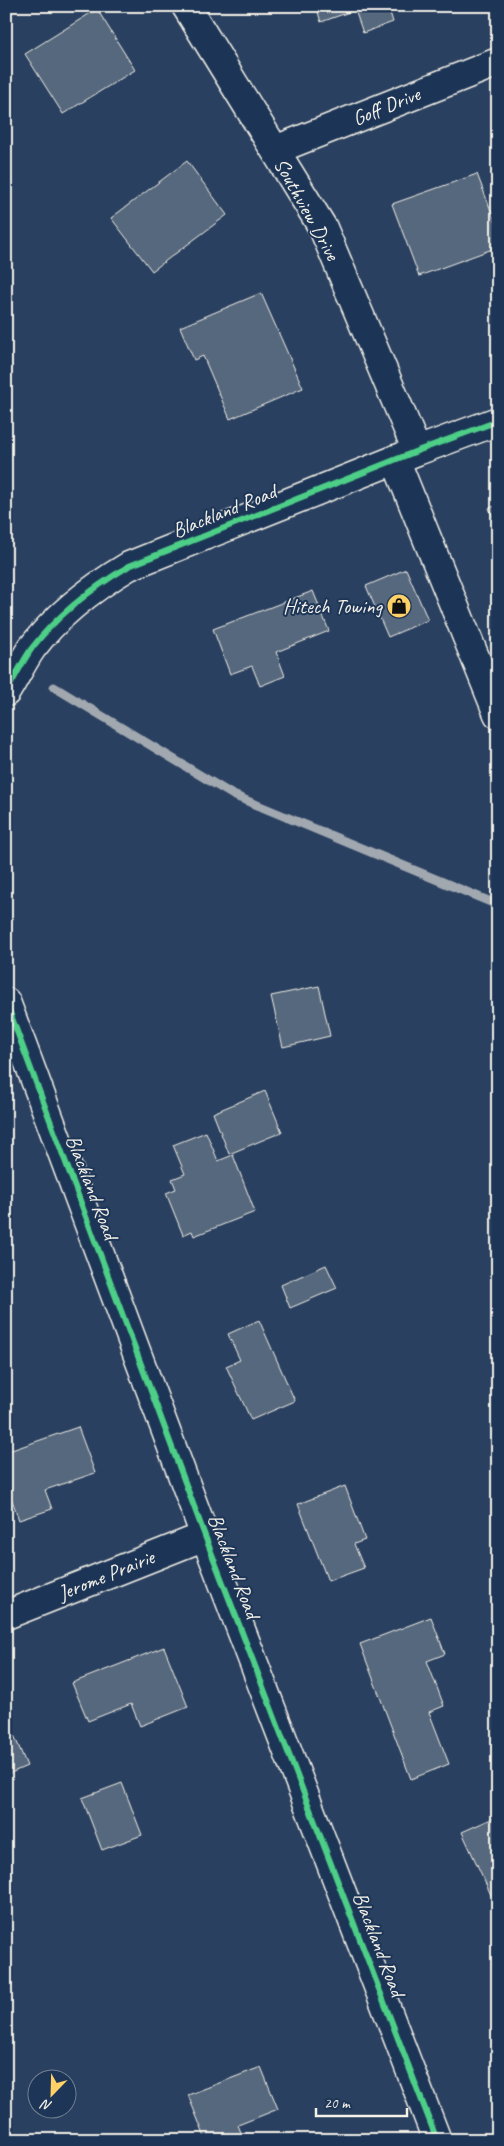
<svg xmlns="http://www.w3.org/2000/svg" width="504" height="2146" font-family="Caveat,sans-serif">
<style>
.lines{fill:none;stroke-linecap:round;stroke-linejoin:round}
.stream{stroke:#a1a8b0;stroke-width:9}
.building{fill:#56677d;stroke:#f4f1e8}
.minor-casing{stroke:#f4f1e8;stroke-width:31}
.minor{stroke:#1d3557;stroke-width:28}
.cycleway-casing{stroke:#1d3557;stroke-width:9}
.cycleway{stroke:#4dcf88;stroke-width:6}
.labels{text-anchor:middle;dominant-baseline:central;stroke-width:4;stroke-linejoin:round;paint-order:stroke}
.street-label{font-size:21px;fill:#f4f1e8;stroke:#1d3557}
.poi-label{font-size:21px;fill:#f4f1e8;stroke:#1d3557;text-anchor:end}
</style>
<rect width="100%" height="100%" fill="#2a4060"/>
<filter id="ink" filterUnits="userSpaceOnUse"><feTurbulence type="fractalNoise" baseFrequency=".02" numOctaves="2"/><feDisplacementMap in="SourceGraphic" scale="10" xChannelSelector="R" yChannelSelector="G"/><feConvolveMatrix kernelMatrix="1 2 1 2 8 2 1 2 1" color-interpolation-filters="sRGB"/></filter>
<g filter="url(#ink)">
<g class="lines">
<path class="stream" d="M 54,687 L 233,795 L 498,905"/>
</g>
<path class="building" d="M 316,6 L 388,6 L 393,22 L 363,33 L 355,10 L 321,22 Z
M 97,9 L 135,70 L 63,114 L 25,54 Z
M 187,161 L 227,215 L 152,271 L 111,218 Z
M 477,174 L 498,229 L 498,247 L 419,276 L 392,204 Z
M 261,293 L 303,388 L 230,419 L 203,356 L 194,360 L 180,327 Z
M 498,505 L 498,530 L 489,508 Z
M 406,569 L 428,620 L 388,637 L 366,586 Z
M 313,591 L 329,631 L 276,652 L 285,676 L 260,686 L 252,666 L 230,674 L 213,629 Z
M 319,986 L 330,1036 L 283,1047 L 271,996 Z
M 265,1091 L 282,1132 L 229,1154 L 213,1113 Z
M 206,1132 L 218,1161 L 233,1155 L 255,1212 L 194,1236 L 192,1231 L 183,1235 L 166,1193 L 176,1189 L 172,1179 L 185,1174 L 173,1145 Z
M 326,1265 L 337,1288 L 290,1308 L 281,1285 Z
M 259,1320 L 295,1401 L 251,1420 L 226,1366 L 240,1360 L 228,1334 Z
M 78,1427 L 95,1473 L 45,1490 L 52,1509 L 19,1520 L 6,1483 L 6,1452 Z
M 345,1486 L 365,1540 L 354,1544 L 364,1568 L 328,1581 L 298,1504 Z
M 431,1617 L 445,1654 L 427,1661 L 444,1706 L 429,1712 L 449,1764 L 411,1779 L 360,1644 Z
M 164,1647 L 188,1707 L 140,1726 L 131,1704 L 88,1721 L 72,1683 Z
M 6,1716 L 27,1766 L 6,1775 Z
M 122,1783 L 142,1835 L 102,1850 L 82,1798 Z
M 498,1816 L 498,1892 L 491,1895 L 462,1832 Z
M 261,2067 L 278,2109 L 238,2125 L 244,2140 L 206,2140 L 188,2095 Z"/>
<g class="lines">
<defs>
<path id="minor" d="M 186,6 L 323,228 L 417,451
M 275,150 L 498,62
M 395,459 L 498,714
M 6,692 C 15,678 22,662 32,648 C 58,614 92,588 129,566 L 417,451 L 498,421
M 6,1002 L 205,1536 L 437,2140
M 6,1615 L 205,1536"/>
</defs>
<use href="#minor" class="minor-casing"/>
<use href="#minor" class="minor"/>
<defs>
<path id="cycleway" d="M 6,692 C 15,678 22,662 32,648 C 58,614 92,588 129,566 L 417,451 L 498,421
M 6,1002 L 205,1536 L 437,2140"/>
</defs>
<use href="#cycleway" class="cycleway-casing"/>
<use href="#cycleway" class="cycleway"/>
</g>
</g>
<defs>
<symbol id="shop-disc" viewBox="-11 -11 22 22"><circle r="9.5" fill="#ffd166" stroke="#1d3557"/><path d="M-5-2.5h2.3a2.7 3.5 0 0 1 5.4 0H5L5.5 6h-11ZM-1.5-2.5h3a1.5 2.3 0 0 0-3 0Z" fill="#111"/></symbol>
</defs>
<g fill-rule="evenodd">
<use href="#shop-disc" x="385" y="592" width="28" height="28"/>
</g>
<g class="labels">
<g class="street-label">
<text transform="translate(386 106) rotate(-22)">Goff Drive</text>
<text transform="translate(307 209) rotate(61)">Southview Drive</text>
<text transform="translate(224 511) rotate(-22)">Blackland Road</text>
<text transform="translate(92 1187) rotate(69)">Blackland Road</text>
<text transform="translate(234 1566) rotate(69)">Blackland Road</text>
<text transform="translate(106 1575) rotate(-22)">Jerome Prairie</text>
<text transform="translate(379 1944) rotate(69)">Blackland Road</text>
</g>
<g class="poi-label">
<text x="382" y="606">Hitech Towing</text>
</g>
</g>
<rect width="504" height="2146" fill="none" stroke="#1d3557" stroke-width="25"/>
<rect x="12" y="12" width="479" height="2121" fill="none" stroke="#f4f1e8" stroke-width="2" filter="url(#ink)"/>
<g transform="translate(52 2094) rotate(203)"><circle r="24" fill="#1d3557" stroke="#738091"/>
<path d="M0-4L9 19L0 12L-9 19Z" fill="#ffd166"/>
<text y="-8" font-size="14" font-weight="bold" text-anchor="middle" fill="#f4f1e8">N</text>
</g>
<path d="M316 2108v8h91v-8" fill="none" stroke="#f4f1e8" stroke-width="2.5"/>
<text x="324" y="2108" font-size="15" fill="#f4f1e8" stroke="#1d3557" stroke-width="4" paint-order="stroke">20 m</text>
</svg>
